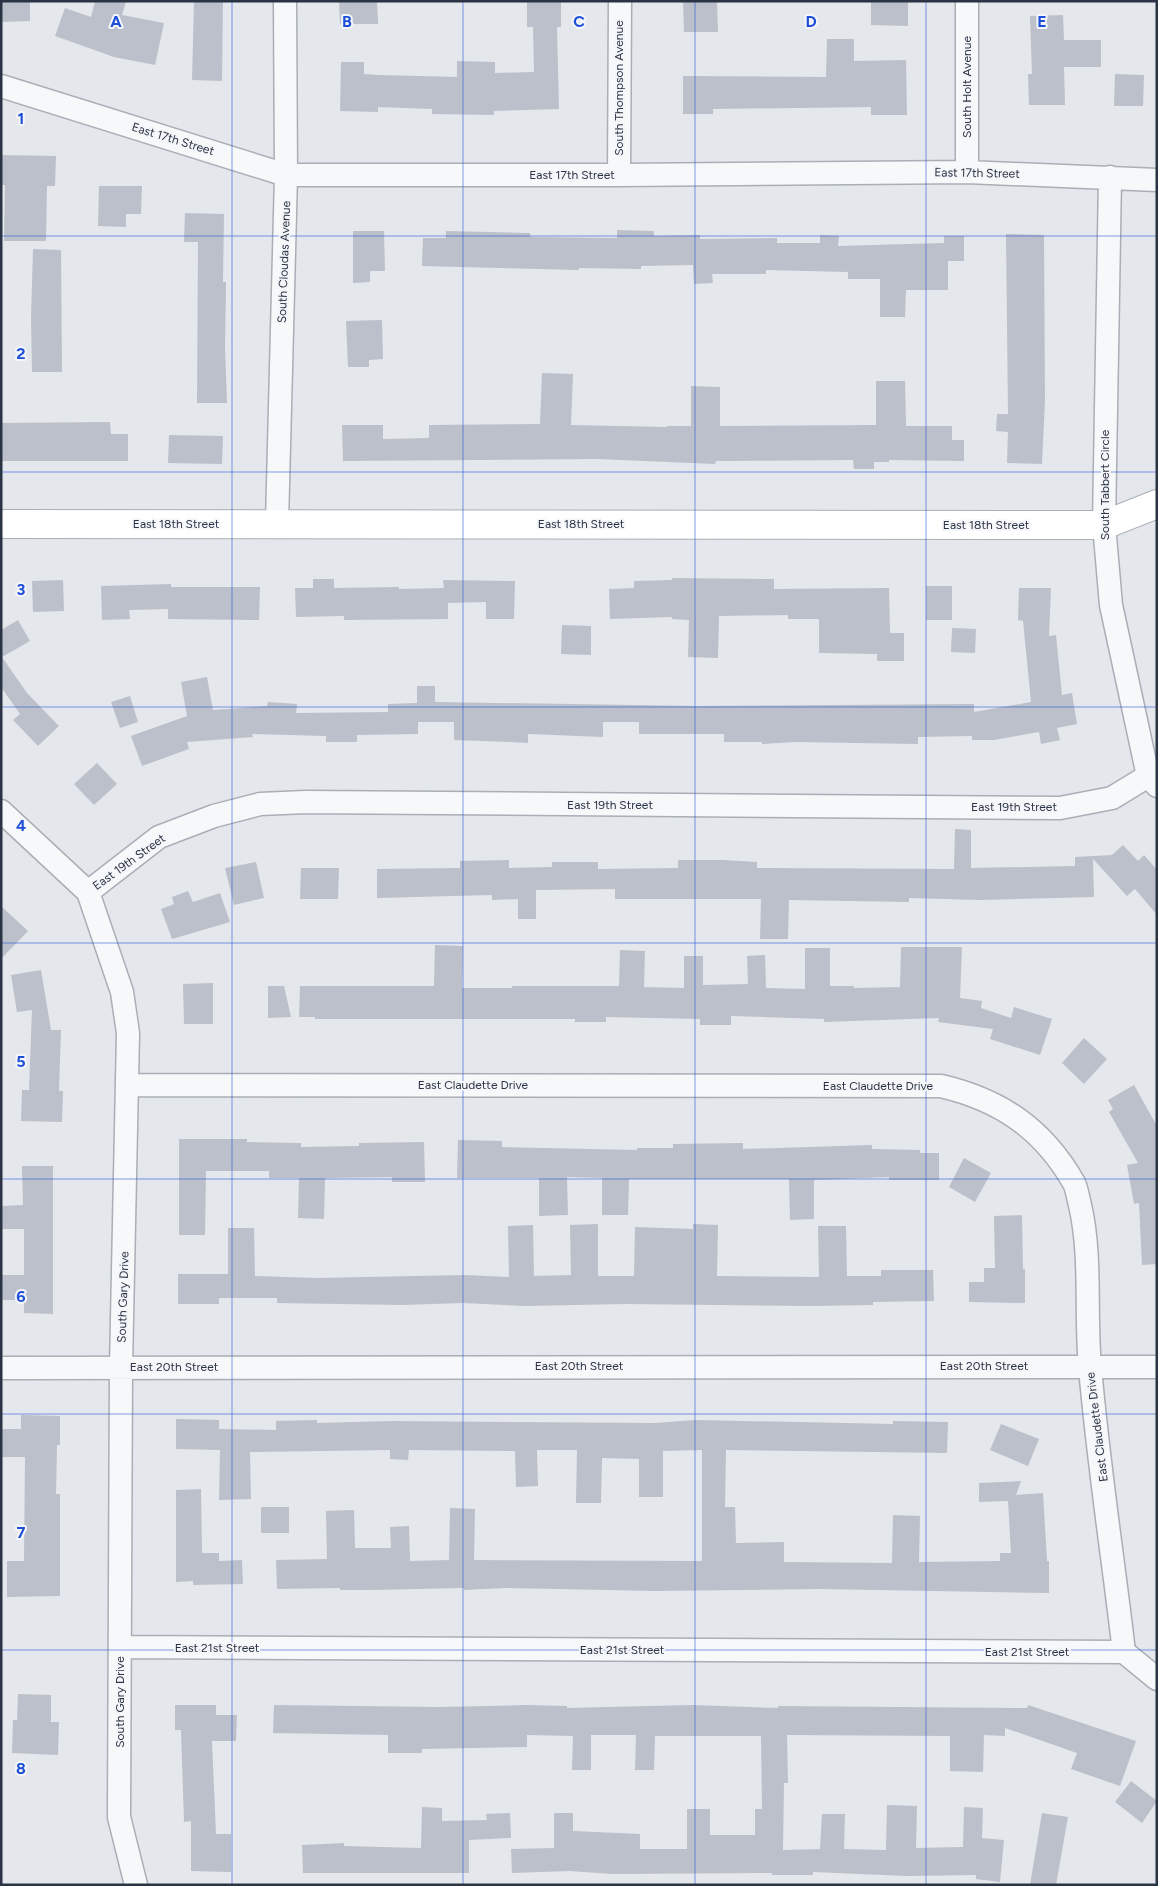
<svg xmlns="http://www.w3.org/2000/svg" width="1158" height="1886" font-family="Figtree,sans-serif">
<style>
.building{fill:#bbc0ca}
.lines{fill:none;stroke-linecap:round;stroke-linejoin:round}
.street-casing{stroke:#a9aeb7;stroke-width:25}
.secondary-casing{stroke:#a9aeb7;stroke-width:30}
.street{stroke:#f7f8fa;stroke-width:22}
.secondary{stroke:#fff;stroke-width:28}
.grid{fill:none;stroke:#1d4ed8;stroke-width:1;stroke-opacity:0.55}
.labels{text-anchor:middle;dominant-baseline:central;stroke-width:4;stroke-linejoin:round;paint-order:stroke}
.street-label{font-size:12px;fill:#2b3445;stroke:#f4f6f9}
.grid-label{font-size:16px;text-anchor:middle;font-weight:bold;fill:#1d4ed8;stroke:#f4f6f9;stroke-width:4;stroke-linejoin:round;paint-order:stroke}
</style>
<rect width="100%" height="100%" fill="#e4e7ec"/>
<path class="building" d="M 1,1 L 30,1 L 30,21 L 1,22 Z
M 95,1 L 126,1 L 122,15 L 164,23 L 155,65 L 114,57 L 55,36 L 65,8 L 91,17 Z
M 194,1 L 223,1 L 222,81 L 192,80 Z
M 339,1 L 377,1 L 378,24 L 340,24 Z
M 527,1 L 561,1 L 561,27 L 557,27 L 559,109 L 494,111 L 494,115 L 432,114 L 432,109 L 378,107 L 378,112 L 340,111 L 341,62 L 364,62 L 364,74 L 379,75 L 457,77 L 457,61 L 495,62 L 495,73 L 534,72 L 533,27 L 527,27 Z
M 683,1 L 717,1 L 718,32 L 684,32 Z
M 871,1 L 908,1 L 908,26 L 871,25 Z
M 1063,15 L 1064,40 L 1101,40 L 1101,67 L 1064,67 L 1065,105 L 1029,105 L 1028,74 L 1032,74 L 1030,16 Z
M 827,39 L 854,39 L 854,61 L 906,60 L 907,115 L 871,115 L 871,107 L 713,109 L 713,114 L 683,114 L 683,76 L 826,77 Z
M 1115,74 L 1144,75 L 1143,106 L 1114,106 Z
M 1,155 L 56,156 L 55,186 L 47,186 L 46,241 L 4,241 L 5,185 L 1,185 Z
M 99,186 L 142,186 L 141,214 L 126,214 L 126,227 L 98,226 Z
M 185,213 L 224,214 L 223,282 L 226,282 L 225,349 L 227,403 L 197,403 L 198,242 L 184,242 Z
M 617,230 L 654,231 L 654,236 L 700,235 L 700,239 L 777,238 L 777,243 L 820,243 L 820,235 L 839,236 L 838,246 L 944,243 L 944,236 L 964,236 L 964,261 L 948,261 L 948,290 L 906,290 L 905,317 L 880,317 L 880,279 L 848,279 L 848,272 L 766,270 L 766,274 L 712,274 L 713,283 L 694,284 L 693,265 L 641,266 L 641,269 L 579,268 L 579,270 L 422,266 L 423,238 L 446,238 L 446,231 L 530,233 L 530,237 L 617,238 Z
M 353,231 L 384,231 L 385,271 L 370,271 L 370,282 L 353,283 Z
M 1006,234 L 1044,235 L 1045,400 L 1042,464 L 1007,463 L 1008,432 L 996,431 L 997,414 L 1008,414 Z
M 33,249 L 61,250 L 62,372 L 32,372 L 31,318 Z
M 382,320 L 383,359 L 369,360 L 369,367 L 348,367 L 346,321 Z
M 542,373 L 573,374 L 571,425 L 667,427 L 667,426 L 691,426 L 691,386 L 720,387 L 720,426 L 876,425 L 876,381 L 905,381 L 906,426 L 952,426 L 952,440 L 964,440 L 964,461 L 889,460 L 889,462 L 874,462 L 874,469 L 854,469 L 853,460 L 716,461 L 715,464 L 597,459 L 343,461 L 342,425 L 383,425 L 383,439 L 429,438 L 429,425 L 540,424 Z
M 110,422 L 111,434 L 128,434 L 128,461 L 1,461 L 1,423 Z
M 169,435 L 223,436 L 222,464 L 168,463 Z
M 672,578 L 774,579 L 774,589 L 889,588 L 890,633 L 904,633 L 904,661 L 877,661 L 877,654 L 819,653 L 819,619 L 788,619 L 788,615 L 719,616 L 718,658 L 688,657 L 689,620 L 672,619 L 672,617 L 610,619 L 609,589 L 634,588 L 634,581 L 672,580 Z
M 313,579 L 334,579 L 334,588 L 399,587 L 399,589 L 444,588 L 443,580 L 515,581 L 514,619 L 486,619 L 486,602 L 448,603 L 448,619 L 344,620 L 344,616 L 296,617 L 295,588 L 313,588 Z
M 63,580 L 64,611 L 33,612 L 32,581 Z
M 171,584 L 171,587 L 260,587 L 259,620 L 168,619 L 168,609 L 129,610 L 130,619 L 102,620 L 101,586 Z
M 926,586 L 952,586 L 952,620 L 926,620 Z
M 1019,588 L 1051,588 L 1049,636 L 1056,635 L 1062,695 L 1072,693 L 1077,724 L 1057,728 L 1060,740 L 1041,744 L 1039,732 L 994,740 L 972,740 L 972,736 L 918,737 L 918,744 L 795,742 L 762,744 L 762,742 L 724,742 L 724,734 L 639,734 L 639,722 L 603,722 L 603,737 L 528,734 L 528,743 L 510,742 L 454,740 L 454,722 L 418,722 L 418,734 L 357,735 L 357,742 L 326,742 L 326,736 L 252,734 L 253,737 L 187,742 L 189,749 L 142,766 L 131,736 L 187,716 L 181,682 L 207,677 L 213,710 L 267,706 L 268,702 L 297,704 L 296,713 L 388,712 L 388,704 L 417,703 L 417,686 L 435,686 L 435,702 L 698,706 L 974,704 L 974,712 L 1031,702 L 1023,621 L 1018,620 Z
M 18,620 L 30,641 L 2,657 L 27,693 L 59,726 L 38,746 L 13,720 L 20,714 L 1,687 L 1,630 Z
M 562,625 L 591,626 L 591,655 L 561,654 Z
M 952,628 L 976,629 L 975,653 L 951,652 Z
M 130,696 L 138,722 L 120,728 L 111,702 Z
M 97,763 L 117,784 L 94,805 L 74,784 Z
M 955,829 L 971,830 L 971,868 L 1075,866 L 1075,857 L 1112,855 L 1123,845 L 1138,861 L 1144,855 L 1157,870 L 1157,915 L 1135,889 L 1127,896 L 1093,859 L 1094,897 L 981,900 L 909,898 L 909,902 L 789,900 L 788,939 L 760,939 L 761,899 L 615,899 L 615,889 L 536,890 L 536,919 L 518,919 L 518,899 L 492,900 L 492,895 L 377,898 L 377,869 L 460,868 L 460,861 L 509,860 L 509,868 L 552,867 L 552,862 L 598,862 L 598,869 L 678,868 L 678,860 L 723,860 L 757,862 L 757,868 L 954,869 Z
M 256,862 L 264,898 L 234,905 L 225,868 Z
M 301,868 L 339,868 L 338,899 L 300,899 Z
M 188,891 L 193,902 L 220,893 L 230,922 L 172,939 L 161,909 L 174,904 L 172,897 Z
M 1,906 L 28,931 L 1,959 Z
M 435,945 L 463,946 L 462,988 L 512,988 L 512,986 L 619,986 L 620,950 L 645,951 L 644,987 L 684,988 L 684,956 L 703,956 L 703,985 L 748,984 L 747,956 L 765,955 L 766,988 L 805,989 L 805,948 L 830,948 L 830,986 L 854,986 L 854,988 L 900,987 L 901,947 L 962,947 L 960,998 L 982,1001 L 981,1008 L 1011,1018 L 1014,1007 L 1052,1019 L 1040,1055 L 990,1039 L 993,1029 L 938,1022 L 939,1018 L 824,1022 L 824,1019 L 731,1016 L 731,1025 L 700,1025 L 700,1019 L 606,1017 L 606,1022 L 575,1022 L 575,1019 L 315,1019 L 315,1017 L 299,1017 L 300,986 L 434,986 Z
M 41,970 L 51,1030 L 61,1030 L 59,1091 L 63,1091 L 62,1122 L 21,1121 L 22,1090 L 29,1090 L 32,1010 L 17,1012 L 11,975 Z
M 213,983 L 213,1024 L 184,1024 L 183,984 Z
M 268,986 L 284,986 L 291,1017 L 268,1018 Z
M 1084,1038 L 1107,1059 L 1084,1084 L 1062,1063 Z
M 1134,1085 L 1157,1126 L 1157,1264 L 1142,1265 L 1139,1203 L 1134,1204 L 1127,1165 L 1138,1163 L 1109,1112 L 1113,1109 L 1108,1100 Z
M 179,1139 L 247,1139 L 247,1142 L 301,1143 L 301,1147 L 359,1146 L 359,1143 L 424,1142 L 425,1182 L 392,1182 L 392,1177 L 325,1178 L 324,1219 L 298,1218 L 299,1178 L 269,1178 L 269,1171 L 206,1171 L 205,1235 L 179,1235 Z
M 458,1140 L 502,1141 L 502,1147 L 637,1150 L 637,1148 L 673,1148 L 673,1144 L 743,1143 L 743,1149 L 872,1145 L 872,1149 L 920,1150 L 920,1153 L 939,1153 L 939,1180 L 889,1180 L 889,1177 L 814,1180 L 814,1219 L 790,1220 L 789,1179 L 629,1179 L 628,1215 L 602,1215 L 602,1178 L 567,1177 L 568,1215 L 539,1216 L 539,1178 L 457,1178 Z
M 964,1158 L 991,1173 L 975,1202 L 949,1187 Z
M 22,1166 L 53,1166 L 53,1314 L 24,1313 L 24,1300 L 1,1300 L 1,1275 L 24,1275 L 24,1229 L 1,1229 L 1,1206 L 23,1205 Z
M 1022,1215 L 1023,1269 L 1025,1269 L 1025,1303 L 969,1302 L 969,1282 L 984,1282 L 984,1268 L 995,1268 L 994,1216 Z
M 598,1224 L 598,1276 L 634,1276 L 635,1227 L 693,1229 L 693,1224 L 718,1225 L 717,1276 L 819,1277 L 818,1226 L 846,1226 L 847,1276 L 881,1276 L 881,1270 L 933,1270 L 934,1301 L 873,1302 L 873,1305 L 810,1306 L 626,1304 L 524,1306 L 463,1303 L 402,1305 L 277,1303 L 277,1298 L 219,1298 L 219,1304 L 178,1304 L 178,1274 L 228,1274 L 228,1228 L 254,1228 L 255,1276 L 316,1278 L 465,1275 L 509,1277 L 508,1226 L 533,1225 L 534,1276 L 571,1275 L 570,1225 Z
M 21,1415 L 60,1416 L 60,1445 L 57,1445 L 56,1494 L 60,1494 L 60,1596 L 7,1597 L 7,1561 L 24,1561 L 25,1457 L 1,1457 L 1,1429 L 21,1429 Z
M 176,1419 L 219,1420 L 219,1429 L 276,1430 L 276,1421 L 317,1420 L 317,1423 L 391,1421 L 655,1423 L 695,1420 L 893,1424 L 893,1421 L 948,1422 L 947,1453 L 726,1450 L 725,1507 L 735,1507 L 736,1543 L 784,1542 L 784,1562 L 892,1563 L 893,1515 L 920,1516 L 919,1562 L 1000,1561 L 1000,1553 L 1011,1553 L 1008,1501 L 979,1502 L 979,1483 L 1021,1481 L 1016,1495 L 1043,1493 L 1047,1561 L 1049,1561 L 1049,1593 L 819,1589 L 655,1591 L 506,1588 L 464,1590 L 464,1588 L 371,1590 L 340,1590 L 340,1588 L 277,1589 L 276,1560 L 327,1559 L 326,1511 L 354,1510 L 355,1548 L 391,1548 L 390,1527 L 409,1526 L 410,1561 L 449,1560 L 450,1508 L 475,1509 L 474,1560 L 702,1561 L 702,1450 L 663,1451 L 663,1497 L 639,1497 L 639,1459 L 602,1458 L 601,1503 L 576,1503 L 577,1450 L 537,1450 L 538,1486 L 516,1487 L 515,1451 L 409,1450 L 408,1460 L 390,1459 L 390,1450 L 250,1452 L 251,1499 L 219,1500 L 220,1450 L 176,1449 Z
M 1001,1424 L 1039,1439 L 1028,1466 L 990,1450 Z
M 201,1489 L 202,1553 L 219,1553 L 219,1561 L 242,1560 L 243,1584 L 193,1585 L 193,1581 L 176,1582 L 176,1490 Z
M 261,1507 L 289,1507 L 289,1533 L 261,1533 Z
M 18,1694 L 51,1695 L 51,1722 L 59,1722 L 58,1755 L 12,1753 L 13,1720 L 17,1720 Z
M 175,1705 L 216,1705 L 216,1715 L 237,1715 L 236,1741 L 212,1741 L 216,1834 L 231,1834 L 231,1872 L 191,1871 L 191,1821 L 184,1822 L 181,1730 L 175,1730 Z
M 274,1705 L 440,1707 L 527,1705 L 567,1706 L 567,1708 L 692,1705 L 778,1708 L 778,1706 L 1027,1708 L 1028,1705 L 1136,1741 L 1120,1786 L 1071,1769 L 1077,1753 L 1005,1728 L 1005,1736 L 984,1735 L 983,1772 L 950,1771 L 950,1736 L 787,1735 L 788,1783 L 784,1783 L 783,1850 L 820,1849 L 822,1814 L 845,1814 L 844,1849 L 886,1850 L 887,1805 L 917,1806 L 916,1848 L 963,1847 L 964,1807 L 983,1808 L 982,1838 L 1004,1840 L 1000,1882 L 976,1879 L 976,1875 L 906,1876 L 813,1872 L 813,1875 L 772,1875 L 772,1873 L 612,1874 L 570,1871 L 512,1873 L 511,1849 L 554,1848 L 554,1813 L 573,1813 L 573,1831 L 640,1834 L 640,1849 L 687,1849 L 687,1809 L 710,1809 L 710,1835 L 755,1835 L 755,1809 L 762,1809 L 761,1736 L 655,1736 L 654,1770 L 635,1770 L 636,1735 L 591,1735 L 591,1770 L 572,1770 L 573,1736 L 527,1735 L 527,1747 L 422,1749 L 422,1753 L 388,1753 L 388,1735 L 273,1733 Z
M 1131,1781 L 1157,1801 L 1142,1823 L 1115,1802 Z
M 422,1807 L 442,1808 L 442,1821 L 487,1820 L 486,1814 L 510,1813 L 511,1838 L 469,1840 L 469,1873 L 303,1873 L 302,1845 L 344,1843 L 344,1846 L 421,1848 Z
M 1042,1813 L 1068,1817 L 1056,1885 L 1030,1885 Z"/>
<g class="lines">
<defs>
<path id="street" d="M 1,86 L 286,175 L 619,175 L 967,172 L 1157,180
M 967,172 L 967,1
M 619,175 L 620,1
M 1110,177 L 1104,525 L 1111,605 L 1148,776 L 1157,786
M 277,523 L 286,175 L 285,1
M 1,811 L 88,892 L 122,992 L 128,1033 L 121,1367 L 119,1817 L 136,1885
M 88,892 L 159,837 L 214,816 L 260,804 L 306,802 L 1060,808 L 1112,798 L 1148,776
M 128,1085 L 941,1086 C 1001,1100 1043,1129 1074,1183 C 1077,1189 1078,1198 1080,1205 C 1092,1257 1085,1313 1090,1367 C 1098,1462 1113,1557 1124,1652 L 1157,1679
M 1,1368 L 1157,1367
M 120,1647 L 1124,1652"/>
<path id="secondary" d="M 1,524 L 1104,525 L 1157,504"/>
</defs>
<use href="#street" class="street-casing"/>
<use href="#secondary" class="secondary-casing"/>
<use href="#street" class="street"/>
<use href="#secondary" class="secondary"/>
</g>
<path class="grid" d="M 232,1 L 232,1885M 463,1 L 463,1885M 695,1 L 695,1885M 926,1 L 926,1885M 1,236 L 1157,236M 1,472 L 1157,472M 1,707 L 1157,707M 1,943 L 1157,943M 1,1179 L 1157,1179M 1,1414 L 1157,1414M 1,1650 L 1157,1650"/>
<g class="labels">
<g class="street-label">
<text transform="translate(967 87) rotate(-90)">South Holt Avenue</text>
<text transform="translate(619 88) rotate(-90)">South Thompson Avenue</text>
<text transform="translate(173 139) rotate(17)">East 17th Street</text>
<text transform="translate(977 173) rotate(1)">East 17th Street</text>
<text x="572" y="175">East 17th Street</text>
<text transform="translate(284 262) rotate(-88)">South Cloudas Avenue</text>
<text transform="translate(1105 485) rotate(-90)">South Tabbert Circle</text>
<text x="176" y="524">East 18th Street</text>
<text x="581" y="524">East 18th Street</text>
<text x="986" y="525">East 18th Street</text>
<text x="610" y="805">East 19th Street</text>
<text x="1014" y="807">East 19th Street</text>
<text transform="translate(129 862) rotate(-36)">East 19th Street</text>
<text x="473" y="1085">East Claudette Drive</text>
<text x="878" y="1086">East Claudette Drive</text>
<text transform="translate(123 1297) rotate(-88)">South Gary Drive</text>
<text x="579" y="1366">East 20th Street</text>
<text x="984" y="1366">East 20th Street</text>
<text x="174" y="1367">East 20th Street</text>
<text transform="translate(1097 1427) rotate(-97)">East Claudette Drive</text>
<text x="217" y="1648">East 21st Street</text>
<text x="622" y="1650">East 21st Street</text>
<text x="1027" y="1652">East 21st Street</text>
<text transform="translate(120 1702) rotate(-90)">South Gary Drive</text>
</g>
</g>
<g class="grid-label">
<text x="116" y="27">A</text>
<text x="347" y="27">B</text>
<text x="579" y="27">C</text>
<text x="811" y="27">D</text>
<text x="1042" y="27">E</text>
<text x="21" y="124">1</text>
<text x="21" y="359">2</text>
<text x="21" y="595">3</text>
<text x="21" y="831">4</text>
<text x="21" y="1067">5</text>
<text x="21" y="1302">6</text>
<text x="21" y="1538">7</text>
<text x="21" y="1774">8</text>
</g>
<rect width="1158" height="1886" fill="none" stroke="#2b3445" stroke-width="5"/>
</svg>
